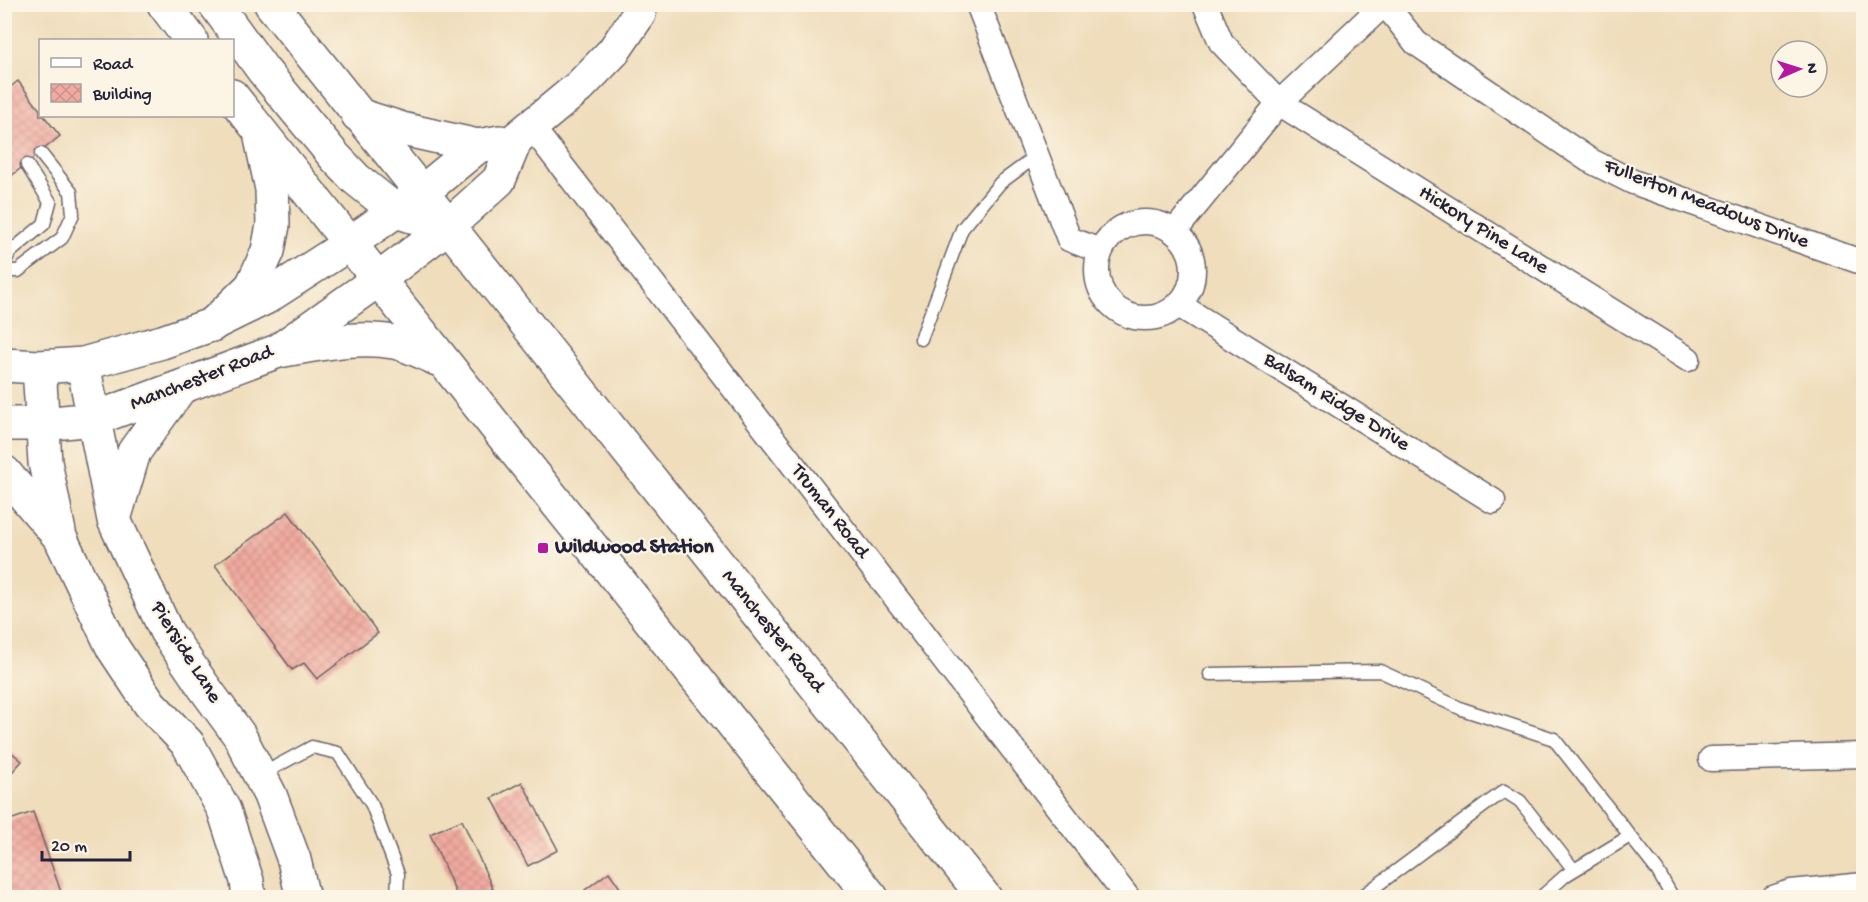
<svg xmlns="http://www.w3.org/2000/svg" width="1868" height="902" font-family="'Gochi Hand',sans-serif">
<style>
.building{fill:url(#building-cross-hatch)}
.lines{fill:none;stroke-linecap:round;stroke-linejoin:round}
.lane-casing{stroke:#6a6368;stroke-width:15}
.street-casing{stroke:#6a6368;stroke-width:27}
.secondary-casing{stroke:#6a6368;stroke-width:36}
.highway-casing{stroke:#6a6368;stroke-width:36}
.lane{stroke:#fff;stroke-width:12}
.street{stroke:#fff;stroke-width:24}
.secondary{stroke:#fff;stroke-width:33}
.highway{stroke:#fff;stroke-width:33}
.poi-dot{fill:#b5179e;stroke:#fcf5e5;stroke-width:2}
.labels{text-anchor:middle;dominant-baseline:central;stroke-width:4.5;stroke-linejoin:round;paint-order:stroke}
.street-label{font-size:21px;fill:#22223b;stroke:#fcf5e5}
.poi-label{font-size:21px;font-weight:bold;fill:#22223b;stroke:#fcf5e5;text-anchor:start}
</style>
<defs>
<pattern id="building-cross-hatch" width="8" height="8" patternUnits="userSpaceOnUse" patternTransform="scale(1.5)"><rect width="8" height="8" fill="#f1aa9f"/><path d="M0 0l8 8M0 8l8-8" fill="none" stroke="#ce928a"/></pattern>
</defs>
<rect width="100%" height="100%" fill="#fcf5e5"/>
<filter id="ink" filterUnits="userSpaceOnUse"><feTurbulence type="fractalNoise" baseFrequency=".0167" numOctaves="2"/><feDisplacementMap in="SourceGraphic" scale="12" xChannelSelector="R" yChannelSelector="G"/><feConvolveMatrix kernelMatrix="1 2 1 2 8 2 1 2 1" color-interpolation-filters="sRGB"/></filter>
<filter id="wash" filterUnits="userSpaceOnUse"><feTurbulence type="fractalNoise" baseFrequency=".008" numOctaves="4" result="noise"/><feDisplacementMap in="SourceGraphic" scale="24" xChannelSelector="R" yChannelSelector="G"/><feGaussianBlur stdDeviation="1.35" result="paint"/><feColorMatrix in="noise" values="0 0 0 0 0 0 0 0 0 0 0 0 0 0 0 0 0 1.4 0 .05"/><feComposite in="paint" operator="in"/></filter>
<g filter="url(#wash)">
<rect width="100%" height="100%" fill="#efddbb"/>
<g id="blocks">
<path class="building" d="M 18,81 L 40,110 L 40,116 L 44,116 L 60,136 L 4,182 L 4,92 Z
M 288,512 L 378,633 L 317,679 L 304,663 L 292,670 L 215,565 Z
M 4,746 L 22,761 L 4,781 Z
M 522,782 L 558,850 L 528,866 L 492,798 Z
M 33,812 L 62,895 L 54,898 L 11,898 L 4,879 L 4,822 Z
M 462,820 L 493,889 L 472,898 L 458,898 L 430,834 Z
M 609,872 L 627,898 L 591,898 L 585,890 Z"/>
</g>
</g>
<g filter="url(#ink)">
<use href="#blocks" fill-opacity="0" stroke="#6a6368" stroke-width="1.5"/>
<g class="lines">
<defs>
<path id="lane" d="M 4,264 L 9,253 L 44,224 L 50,202 L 27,165
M 4,271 L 18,271 L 62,238 L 73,214 L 71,192 L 41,154
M 921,339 L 962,229 L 1000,183 L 1038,155
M 1210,674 L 1380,671 L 1462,709 L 1554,739 L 1657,870 L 1673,898
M 260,775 L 312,747 L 338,753 L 372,805 L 398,874 L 397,898
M 1360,898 L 1504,791 L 1520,801 L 1574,870
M 1540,898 L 1566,875 L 1630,836"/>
<path id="street" d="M 978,4 L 1069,239 L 1100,251
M 1205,4 L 1221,42 L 1279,103 L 1688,359
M 1385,4 L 1416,43 L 1589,160 L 1633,182 L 1864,263
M 531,126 L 1128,898
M1097 270a48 48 0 1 1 96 0a48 48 0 1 1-96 0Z
M 1175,231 L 1279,103 L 1384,4
M 1179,305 L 1493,501
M 1711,759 L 1864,755
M 1773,898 L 1791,892 L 1864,885"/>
<path id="secondary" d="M 83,364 L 114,520 L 166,631 L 204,687 L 239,735 L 270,795 L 294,860 L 303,898
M 4,365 L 39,367 L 83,364 L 162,342 L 208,326 L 267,297 L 349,244 L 421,193 L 478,146 L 500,142
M 39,367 L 45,462 L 60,537 L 113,648 L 150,704 L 188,744 L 224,810 L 247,881 L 249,898
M 4,424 L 43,424 L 94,419 L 278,351 L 379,279 L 447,227 L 499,180 L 516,139 L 579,87 L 613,52 L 639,14 L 641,4
M 4,472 L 58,535
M 115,516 L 134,452 L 180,388"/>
<path id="highway" d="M 164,4 L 191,40
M 215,4 L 263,70 L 335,157 L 356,179 L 396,211 L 447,227
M 271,4 L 985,898
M 232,96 L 872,898
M 358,115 L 402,129 L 478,146
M 212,325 L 252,286 L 268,251 L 273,225 L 272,189 L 261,138
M 278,351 C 315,345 356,335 394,342 C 410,345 427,355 442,361"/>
</defs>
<use href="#lane" class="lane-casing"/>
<use href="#street" class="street-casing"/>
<use href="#secondary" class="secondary-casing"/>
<use href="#highway" class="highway-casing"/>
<use href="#lane" class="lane"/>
<use href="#street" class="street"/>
<use href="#secondary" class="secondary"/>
<use href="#highway" class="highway"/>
</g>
</g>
<rect class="poi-dot" x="537" y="542" width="12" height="12" rx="3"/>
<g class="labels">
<g class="street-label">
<text transform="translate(1706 205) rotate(21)">Fullerton Meadows Drive</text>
<text transform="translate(1483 231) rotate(32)">Hickory Pine Lane</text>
<text transform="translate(202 379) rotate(-21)">Manchester Road</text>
<text transform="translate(1336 403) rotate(32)">Balsam Ridge Drive</text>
<text transform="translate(829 512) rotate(52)">Truman Road</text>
<text transform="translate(772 632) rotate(51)">Manchester Road</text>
<text transform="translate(185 653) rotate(58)">Pierside Lane</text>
</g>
<g class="poi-label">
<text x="555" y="548">Wildwood Station</text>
</g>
</g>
<rect width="1868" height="902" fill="none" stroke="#fcf5e5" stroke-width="24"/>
<rect x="39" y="39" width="195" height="78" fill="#fcf5e5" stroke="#a5a1a1" stroke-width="1.5"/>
<rect x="51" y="58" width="30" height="9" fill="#ffffff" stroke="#a5a1a1" stroke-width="1.5"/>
<text x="93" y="69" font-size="18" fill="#22223b">Road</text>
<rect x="51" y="84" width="30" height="18" fill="url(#building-cross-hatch)" stroke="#a5a1a1" stroke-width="1.5"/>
<text x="93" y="99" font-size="18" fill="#22223b">Building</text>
<g transform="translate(1799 69) rotate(87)"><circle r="28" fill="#fcf5e5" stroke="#a5a1a1" stroke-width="1.5"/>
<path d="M0-4.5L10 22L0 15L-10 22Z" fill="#b5179e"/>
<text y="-9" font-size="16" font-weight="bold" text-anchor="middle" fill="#22223b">N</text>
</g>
<path d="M42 851v9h88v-9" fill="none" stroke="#22223b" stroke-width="3"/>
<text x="51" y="851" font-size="18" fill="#22223b" stroke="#fcf5e5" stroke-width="4.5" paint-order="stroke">20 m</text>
</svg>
